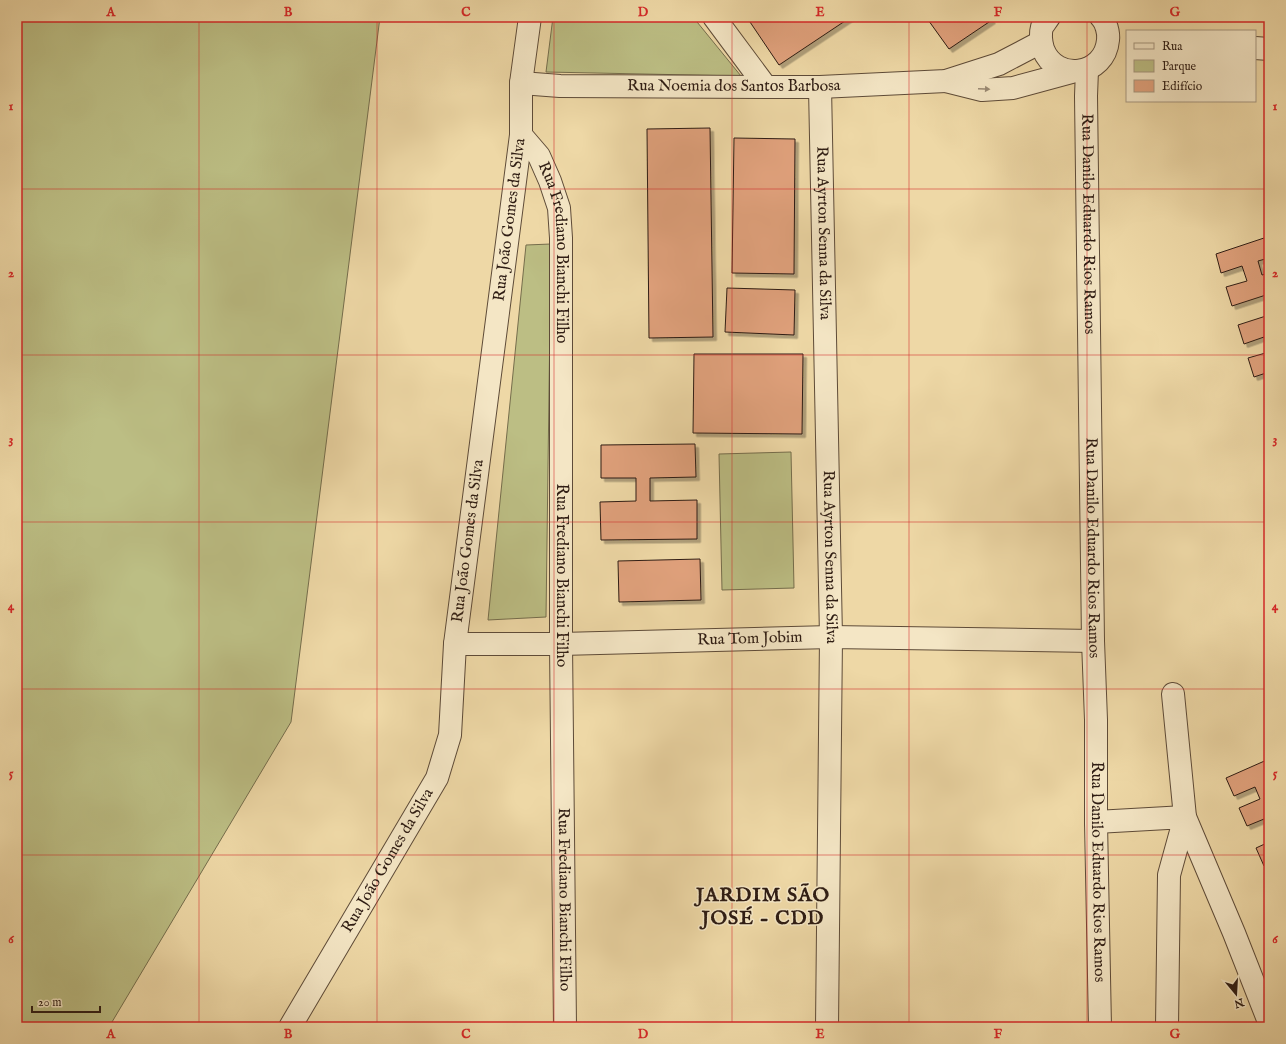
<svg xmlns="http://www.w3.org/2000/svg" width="1286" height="1044" font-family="'IM FELL English',serif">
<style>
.green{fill:#bcbe84;stroke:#756d4c}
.building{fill:#e0a17c;stroke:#2e1c13;filter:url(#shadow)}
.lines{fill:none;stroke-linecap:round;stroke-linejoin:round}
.minor-casing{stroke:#5e4b38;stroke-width:24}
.minor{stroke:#f4e6c5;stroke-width:22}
.oneway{fill:#9b8b75}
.grid{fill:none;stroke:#d62828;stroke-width:1;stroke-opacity:0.55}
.labels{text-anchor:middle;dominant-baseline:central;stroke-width:3;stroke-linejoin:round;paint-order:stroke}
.street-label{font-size:16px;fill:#2e1c13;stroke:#f4e6c5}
.district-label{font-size:20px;font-weight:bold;letter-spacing:1px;fill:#2e1c13;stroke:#f4e6c5}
.neatline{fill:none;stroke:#d62828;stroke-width:1.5}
.grid-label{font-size:13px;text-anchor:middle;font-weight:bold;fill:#d62828}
</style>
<defs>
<filter id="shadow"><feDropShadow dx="3.5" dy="3.5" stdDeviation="0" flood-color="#0004"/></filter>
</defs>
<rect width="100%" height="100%" fill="#eed8a6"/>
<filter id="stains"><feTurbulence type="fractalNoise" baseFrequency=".005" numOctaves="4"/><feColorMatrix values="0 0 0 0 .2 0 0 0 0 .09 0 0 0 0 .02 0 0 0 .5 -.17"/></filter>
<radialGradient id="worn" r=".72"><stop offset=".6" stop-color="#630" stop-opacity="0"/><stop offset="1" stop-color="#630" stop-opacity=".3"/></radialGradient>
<path class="green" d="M 17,17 L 380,17 L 291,722 L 109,1027 L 17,1027 Z
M 553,17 L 693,17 L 741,76 L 546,72 Z
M 551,244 L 546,617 L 488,620 L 526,245 Z
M 791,452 L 794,588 L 722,590 L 719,454 Z"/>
<path class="building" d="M 757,17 L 851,17 L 779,65 L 750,22 Z
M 926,17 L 989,17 L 992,20 L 949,49 Z
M 710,128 L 713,337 L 649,338 L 647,129 Z
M 734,138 L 795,139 L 794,274 L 732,273 Z
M 1264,238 L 1269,253 L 1269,258 L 1258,261 L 1262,275 L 1269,273 L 1269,294 L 1232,306 L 1226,287 L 1247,281 L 1242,266 L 1221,273 L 1216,254 Z
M 727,288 L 795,290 L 794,335 L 725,332 Z
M 1269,315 L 1269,372 L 1254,377 L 1248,358 L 1269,352 L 1264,337 L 1244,344 L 1238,325 Z
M 694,354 L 803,354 L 802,434 L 693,433 Z
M 695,444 L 696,477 L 650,478 L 650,501 L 697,500 L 697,539 L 601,540 L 600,502 L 636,501 L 636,478 L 601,478 L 601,445 Z
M 700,559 L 701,600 L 619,602 L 618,561 Z
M 1269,759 L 1269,817 L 1247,826 L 1239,808 L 1260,799 L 1255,787 L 1234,796 L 1226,778 Z
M 1269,842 L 1269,864 L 1264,866 L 1256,848 Z"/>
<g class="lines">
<defs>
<g id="minor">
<path d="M 714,17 L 766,87"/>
<path d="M 1049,17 C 1047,20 1044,24 1042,27 C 1040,34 1041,42 1043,49 C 1056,83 1105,76 1108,40 C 1109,33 1106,22 1101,17"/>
<path d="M 1255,48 L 1269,49"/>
<path id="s1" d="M 1087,70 L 1086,96 L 1093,641 L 1096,720 L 1096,822 L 1100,1027"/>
<path d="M 946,81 L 982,90 L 1013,88 L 1072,72"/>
<path id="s2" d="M 521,83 L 560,86 L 766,87 L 820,87 L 946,81 L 999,64 L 1041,42"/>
<path id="s3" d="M 820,87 L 831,637 L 827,1027"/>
<path id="s4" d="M 521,135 L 539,156 L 550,181 L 559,208 L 561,238 L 561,644 L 565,1027"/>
<path id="s5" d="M 455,644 L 561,644 L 831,637 L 1093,641"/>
<path d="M 1173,694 L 1185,817 L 1234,933 L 1269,1022"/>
<path d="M 1096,822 L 1185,817 L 1169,875 L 1167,1027"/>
<path id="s6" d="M 290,1027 L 437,778 L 450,735 L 455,644 L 521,135 L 521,83 L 530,17"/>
</g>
</defs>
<use href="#minor" class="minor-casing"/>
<use href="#minor" class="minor"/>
</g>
<defs><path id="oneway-solid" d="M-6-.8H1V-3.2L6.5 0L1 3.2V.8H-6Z"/></defs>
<use class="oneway" href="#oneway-solid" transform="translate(984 89) rotate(3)"/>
<path class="grid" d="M 199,17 L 199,1027M 377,17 L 377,1027M 554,17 L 554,1027M 732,17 L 732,1027M 909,17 L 909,1027M 1087,17 L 1087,1027M 17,189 L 1269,189M 17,355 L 1269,355M 17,522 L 1269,522M 17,689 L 1269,689M 17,855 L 1269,855"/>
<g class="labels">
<g class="street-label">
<text stroke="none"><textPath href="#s2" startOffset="213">Rua Noemia dos Santos Barbosa</textPath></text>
<text stroke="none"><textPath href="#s6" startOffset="853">Rua João Gomes da Silva</textPath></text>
<text stroke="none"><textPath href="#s1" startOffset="154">Rua Danilo Eduardo Rios Ramos</textPath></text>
<text stroke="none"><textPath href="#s3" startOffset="146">Rua Ayrton Senna da Silva</textPath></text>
<text stroke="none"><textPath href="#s4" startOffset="127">Rua Frediano Bianchi Filho</textPath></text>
<text stroke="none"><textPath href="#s6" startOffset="529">Rua João Gomes da Silva</textPath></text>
<text stroke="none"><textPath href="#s1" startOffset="478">Rua Danilo Eduardo Rios Ramos</textPath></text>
<text stroke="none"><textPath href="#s3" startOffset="470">Rua Ayrton Senna da Silva</textPath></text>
<text stroke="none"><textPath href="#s4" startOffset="451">Rua Frediano Bianchi Filho</textPath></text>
<text stroke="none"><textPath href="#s5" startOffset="295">Rua Tom Jobim</textPath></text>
<text stroke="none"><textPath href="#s6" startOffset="193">Rua João Gomes da Silva</textPath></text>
<text stroke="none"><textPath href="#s1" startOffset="802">Rua Danilo Eduardo Rios Ramos</textPath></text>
<text stroke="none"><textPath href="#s4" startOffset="775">Rua Frediano Bianchi Filho</textPath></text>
</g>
<g class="district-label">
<text x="763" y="895">JARDIM SÃO<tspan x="763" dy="23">JOSÉ - CDD</tspan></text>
</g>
</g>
<rect width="1286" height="1044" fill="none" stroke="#eed8a6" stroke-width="44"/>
<rect x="1126" y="30" width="130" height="72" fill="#f4e6c5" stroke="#a5957e"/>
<rect x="1134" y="43" width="20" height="6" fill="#f4e6c5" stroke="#a5957e"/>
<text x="1162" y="50" font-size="12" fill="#2e1c13">Rua</text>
<rect x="1134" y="60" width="20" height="12" fill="#bcbe84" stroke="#a5957e"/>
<text x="1162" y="70" font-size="12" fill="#2e1c13">Parque</text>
<rect x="1134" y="80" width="20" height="12" fill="#e0a17c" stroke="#a5957e"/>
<text x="1162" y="90" font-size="12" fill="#2e1c13">Edifício</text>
<g transform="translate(1236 994) rotate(162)" stroke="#f4e6c5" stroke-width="3" paint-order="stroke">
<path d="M0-3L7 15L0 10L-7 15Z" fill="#2e1c13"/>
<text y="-6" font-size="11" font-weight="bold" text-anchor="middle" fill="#2e1c13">N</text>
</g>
<path d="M32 1006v6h68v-6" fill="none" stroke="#2e1c13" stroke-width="2"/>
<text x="38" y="1006" font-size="12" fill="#2e1c13" stroke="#f4e6c5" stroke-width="3" paint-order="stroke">20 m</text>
<rect x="22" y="22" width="1242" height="1000" class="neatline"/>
<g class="grid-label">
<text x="111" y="16">A</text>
<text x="288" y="16">B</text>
<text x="466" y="16">C</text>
<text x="643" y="16">D</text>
<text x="820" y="16">E</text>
<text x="998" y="16">F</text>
<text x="1175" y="16">G</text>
<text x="11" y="110">1</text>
<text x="1275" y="110">1</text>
<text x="11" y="277">2</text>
<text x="1275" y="277">2</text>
<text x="11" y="443">3</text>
<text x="1275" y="443">3</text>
<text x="11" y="610">4</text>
<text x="1275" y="610">4</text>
<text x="11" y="777">5</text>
<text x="1275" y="777">5</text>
<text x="11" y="943">6</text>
<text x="1275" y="943">6</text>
<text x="111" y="1038">A</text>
<text x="288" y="1038">B</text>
<text x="466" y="1038">C</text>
<text x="643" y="1038">D</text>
<text x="820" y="1038">E</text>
<text x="998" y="1038">F</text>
<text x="1175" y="1038">G</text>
</g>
<rect width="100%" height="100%" filter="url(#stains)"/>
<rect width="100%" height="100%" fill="url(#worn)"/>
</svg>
